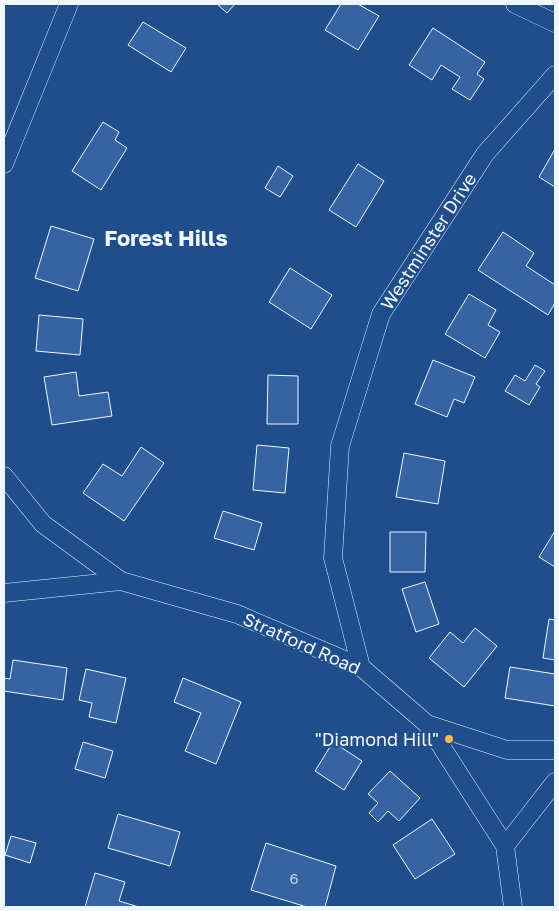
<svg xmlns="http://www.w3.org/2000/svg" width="559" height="911" font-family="'Golos Text',sans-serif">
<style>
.building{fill:#3563a3;stroke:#f2f6ff}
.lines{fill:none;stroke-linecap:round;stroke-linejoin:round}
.minor-casing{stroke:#f2f6ff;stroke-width:19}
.minor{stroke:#1f4e8c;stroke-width:18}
.poi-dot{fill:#ffb74d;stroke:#1f4e8c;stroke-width:2}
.labels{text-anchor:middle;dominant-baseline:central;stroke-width:4;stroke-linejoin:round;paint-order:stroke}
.number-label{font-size:15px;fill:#c3d1e8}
.street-label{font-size:18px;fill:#f2f6ff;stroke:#1f4e8c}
.poi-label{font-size:18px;fill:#f2f6ff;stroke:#1f4e8c;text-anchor:end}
.district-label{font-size:22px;font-weight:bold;fill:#f2f6ff;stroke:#1f4e8c}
</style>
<rect width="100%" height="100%" fill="#1f4e8c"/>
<path class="building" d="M 217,4 L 235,4 L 227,13 Z
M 341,4 L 358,4 L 379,16 L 358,50 L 325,30 Z
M 143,22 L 186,48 L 171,72 L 128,45 Z
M 433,28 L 485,62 L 477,74 L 484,79 L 470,100 L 452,89 L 460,77 L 441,65 L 432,80 L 409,65 Z
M 103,122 L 119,132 L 115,140 L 127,148 L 101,190 L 72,171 Z
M 555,149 L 555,187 L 539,177 Z
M 358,164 L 384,181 L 356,227 L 329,210 Z
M 278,166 L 293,176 L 280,197 L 265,188 Z
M 51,226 L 94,239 L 78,291 L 35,278 Z
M 503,232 L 534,253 L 526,266 L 555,285 L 555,303 L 548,315 L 478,270 Z
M 290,268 L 332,295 L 311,329 L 269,302 Z
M 469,294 L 496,310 L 488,325 L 500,332 L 485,358 L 445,334 Z
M 39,315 L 83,319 L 80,355 L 36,351 Z
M 433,360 L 475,377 L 464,403 L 454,399 L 447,417 L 415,404 Z
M 535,365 L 545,371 L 536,384 L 540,387 L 529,405 L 505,391 L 515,375 L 525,381 Z
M 76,372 L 79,396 L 108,392 L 112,416 L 52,425 L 44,377 Z
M 268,375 L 298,376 L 298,424 L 267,424 Z
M 257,445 L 289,448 L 285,493 L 253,490 Z
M 141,447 L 164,463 L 124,521 L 83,493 L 103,464 L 122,476 Z
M 404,453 L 445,461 L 438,504 L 396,497 Z
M 223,511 L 262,523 L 254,550 L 214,538 Z
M 555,531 L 555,567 L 539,557 Z
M 390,532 L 426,532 L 425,572 L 390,572 Z
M 425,582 L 439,624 L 416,632 L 402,589 Z
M 549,619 L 555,620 L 555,660 L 543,658 Z
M 475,628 L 497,646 L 464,687 L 429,658 L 450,632 L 463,643 Z
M 13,660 L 67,668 L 63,700 L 4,691 L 4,678 L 10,679 Z
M 510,667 L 555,674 L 555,706 L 505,698 Z
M 86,669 L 126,678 L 116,723 L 89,717 L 92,703 L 79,700 Z
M 183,678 L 241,702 L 216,764 L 185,751 L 201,713 L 174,702 Z
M 83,742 L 113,751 L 105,778 L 75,769 Z
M 333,742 L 362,761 L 344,790 L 315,771 Z
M 390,771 L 420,798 L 399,821 L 388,811 L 378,822 L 369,813 L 378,803 L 368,794 Z
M 118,814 L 180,832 L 170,866 L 108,848 Z
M 432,819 L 455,854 L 415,879 L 393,845 Z
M 11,836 L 36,843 L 30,863 L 5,855 Z
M 266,843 L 336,866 L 325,907 L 307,907 L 251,890 Z
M 95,873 L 125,882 L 119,901 L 139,907 L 85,907 Z"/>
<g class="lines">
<defs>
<path id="minor" d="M 515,4 L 555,23
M 4,164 L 69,4
M 4,476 L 43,524 L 121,581 L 237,614 L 361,667 L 427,724 L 507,750 L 555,750
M 4,593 L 121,581
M 361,667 L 333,558 L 340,446 L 381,314 L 485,154 L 555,75
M 427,724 L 505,846 L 513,907
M 505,846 L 555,782"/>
</defs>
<use href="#minor" class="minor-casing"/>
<use href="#minor" class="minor"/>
</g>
<circle class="poi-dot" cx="449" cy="739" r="5"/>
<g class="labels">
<g class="number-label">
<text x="294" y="878">6</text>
</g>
<g class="street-label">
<text transform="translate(428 241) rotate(-57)">Westminster Drive</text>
<text transform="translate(302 643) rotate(24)">Stratford Road</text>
</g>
<g class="poi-label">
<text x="439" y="739">"Diamond Hill"</text>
</g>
<g class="district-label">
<text x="166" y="237">Forest Hills</text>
</g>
</g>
<rect width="559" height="911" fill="none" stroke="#f2f6ff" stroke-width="10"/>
</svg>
